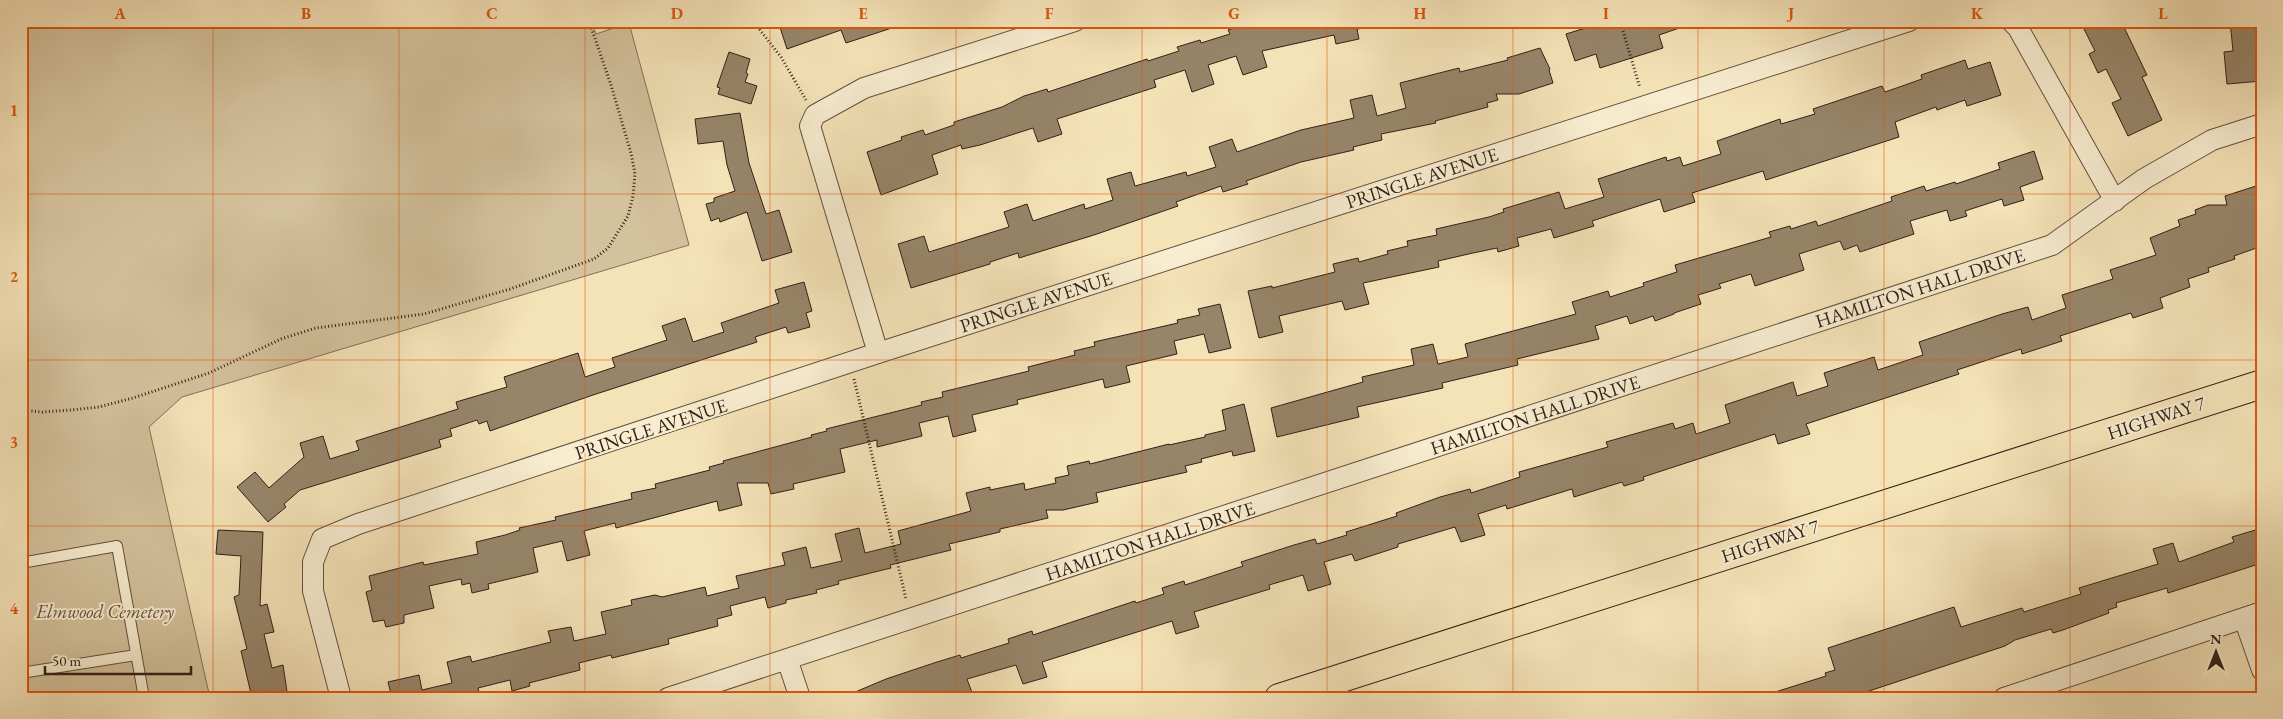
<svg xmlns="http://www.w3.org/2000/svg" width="2283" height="719" font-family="'EB Garamond',serif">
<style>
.green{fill:#d4c29c;stroke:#827159}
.building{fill:#97856a;stroke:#312016}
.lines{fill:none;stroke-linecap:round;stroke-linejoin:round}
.service-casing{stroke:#62513e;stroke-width:12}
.minor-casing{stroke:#62513e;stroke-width:22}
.primary-casing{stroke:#312016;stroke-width:30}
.path{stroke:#312016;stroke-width:3;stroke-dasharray:1 2.5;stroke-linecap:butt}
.service{stroke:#f8edd1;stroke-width:10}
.minor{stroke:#f8edd1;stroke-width:20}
.primary{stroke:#f5e3b8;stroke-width:28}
.grid{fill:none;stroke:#df560c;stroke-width:1;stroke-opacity:0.55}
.labels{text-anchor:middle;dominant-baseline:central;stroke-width:4;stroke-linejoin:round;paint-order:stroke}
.street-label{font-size:19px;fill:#312016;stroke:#f8edd1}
.park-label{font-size:19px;font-style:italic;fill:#62513e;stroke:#f8edd1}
.neatline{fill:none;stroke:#df560c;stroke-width:2}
.grid-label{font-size:16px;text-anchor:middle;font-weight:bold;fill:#df560c}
</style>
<rect width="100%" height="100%" fill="#f5e3b8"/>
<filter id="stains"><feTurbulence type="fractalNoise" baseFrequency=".004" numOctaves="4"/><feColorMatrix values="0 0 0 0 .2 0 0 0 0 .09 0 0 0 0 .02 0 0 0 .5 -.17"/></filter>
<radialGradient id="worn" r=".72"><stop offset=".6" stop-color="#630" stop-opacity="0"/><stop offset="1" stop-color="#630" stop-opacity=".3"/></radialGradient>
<path class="green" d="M 21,21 L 591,21 L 596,34 L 629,23 L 689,245 L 182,397 L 149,427 L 210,698 L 21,698 Z"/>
<path class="building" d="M 778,21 L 903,21 L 904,24 L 846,43 L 841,30 L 787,49 Z
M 1254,21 L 1364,21 L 1365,28 L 1357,29 L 1359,39 L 1336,44 L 1334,35 L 1262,51 L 1267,67 L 1243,75 L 1236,56 L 1208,65 L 1214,84 L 1192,92 L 1185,70 L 1154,80 L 1156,87 L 1057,119 L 1062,134 L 1038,142 L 1033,128 L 980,145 L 962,149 L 961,145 L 932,155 L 938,174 L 881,195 L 867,152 L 902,140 L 901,137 L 923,130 L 925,135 L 954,125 L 954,122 L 1002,107 L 1024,96 L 1047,89 L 1048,92 L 1147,59 L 1148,61 L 1179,51 L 1177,47 L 1200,40 L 1201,43 L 1230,34 L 1228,30 Z
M 1590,21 L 1690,21 L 1691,24 L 1659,35 L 1663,48 L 1600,68 L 1596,54 L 1575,61 L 1566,34 L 1592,26 Z
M 2080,21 L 2121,21 L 2147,75 L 2142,77 L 2162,120 L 2128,136 L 2112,103 L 2121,99 L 2106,69 L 2098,73 L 2089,54 L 2095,51 Z
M 2230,21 L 2262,21 L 2262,81 L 2227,84 L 2224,52 L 2233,51 Z
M 1540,48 L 1550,69 L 1549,70 L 1553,83 L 1519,94 L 1496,94 L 1498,100 L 1487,103 L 1488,107 L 1435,121 L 1436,123 L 1381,134 L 1382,140 L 1353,147 L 1354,150 L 1301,162 L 1246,181 L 1248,184 L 1223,192 L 1221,186 L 1176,202 L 1178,206 L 1094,235 L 1019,258 L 1018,253 L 990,262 L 990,264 L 911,288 L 898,244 L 924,236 L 929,252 L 1009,227 L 1004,212 L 1027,204 L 1033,221 L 1084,204 L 1085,209 L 1113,200 L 1107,179 L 1131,172 L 1135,186 L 1186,172 L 1187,176 L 1216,167 L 1209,147 L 1232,139 L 1237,152 L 1301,130 L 1354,118 L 1350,100 L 1372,95 L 1377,116 L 1406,108 L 1400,83 L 1459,68 L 1460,72 L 1508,60 L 1507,58 Z
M 729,52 L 750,59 L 746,73 L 748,74 L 745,82 L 757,86 L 751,104 L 718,94 L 720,88 L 717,87 Z
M 1965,60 L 1968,69 L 1990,62 L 2001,95 L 1967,106 L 1965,100 L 1937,110 L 1936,107 L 1895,122 L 1899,137 L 1766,180 L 1763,171 L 1692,193 L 1695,202 L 1664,212 L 1660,199 L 1592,221 L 1594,226 L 1554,238 L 1551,229 L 1517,238 L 1519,246 L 1498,252 L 1497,248 L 1473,253 L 1438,261 L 1439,267 L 1363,283 L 1369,304 L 1345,310 L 1342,301 L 1279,316 L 1283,332 L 1259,338 L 1248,291 L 1272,286 L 1272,288 L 1335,272 L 1333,264 L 1358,258 L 1359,262 L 1388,254 L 1387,251 L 1408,246 L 1407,241 L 1437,235 L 1436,229 L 1489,217 L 1504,212 L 1503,209 L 1559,192 L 1565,209 L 1604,197 L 1598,179 L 1666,157 L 1667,161 L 1680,157 L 1683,166 L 1721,154 L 1717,141 L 1780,119 L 1781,124 L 1815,114 L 1813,109 L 1882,86 L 1885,92 L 1922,79 L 1921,75 Z
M 740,113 L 749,163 L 766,214 L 779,210 L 792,252 L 762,261 L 747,212 L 720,222 L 719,218 L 711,221 L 706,204 L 714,202 L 714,198 L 735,191 L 727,165 L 723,141 L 698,144 L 695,119 Z
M 2034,151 L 2043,179 L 2020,187 L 2024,200 L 2004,206 L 2002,199 L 1965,211 L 1967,216 L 1950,221 L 1947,210 L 1910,221 L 1914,234 L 1860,252 L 1857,245 L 1844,250 L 1840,241 L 1799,254 L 1804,270 L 1755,286 L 1751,274 L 1719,284 L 1721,288 L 1698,295 L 1701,304 L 1674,313 L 1674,314 L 1655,321 L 1653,316 L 1630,324 L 1627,316 L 1595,326 L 1599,339 L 1517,359 L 1518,365 L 1442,383 L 1443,388 L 1357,407 L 1359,417 L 1277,437 L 1271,408 L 1363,382 L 1362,377 L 1414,365 L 1411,349 L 1433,344 L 1438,364 L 1468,357 L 1465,344 L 1576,314 L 1572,302 L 1608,291 L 1610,297 L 1644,286 L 1643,283 L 1677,272 L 1675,265 L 1771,237 L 1769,232 L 1790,226 L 1791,229 L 1816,221 L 1818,226 L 1892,201 L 1891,197 L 1924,186 L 1926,191 L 1955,182 L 1956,184 L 2000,169 L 1998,163 Z
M 2256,186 L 2262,201 L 2262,246 L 2234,256 L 2235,259 L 2208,268 L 2209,272 L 2188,279 L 2190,287 L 2160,298 L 2163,308 L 2133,318 L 2131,313 L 2060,336 L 2062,341 L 2022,354 L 2021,349 L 1957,370 L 1959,374 L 1806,424 L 1810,434 L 1778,444 L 1775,434 L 1643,477 L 1644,480 L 1624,486 L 1622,482 L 1574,497 L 1572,489 L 1507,509 L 1506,505 L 1478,514 L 1485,535 L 1461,542 L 1455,527 L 1398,544 L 1398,547 L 1355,561 L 1352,554 L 1324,562 L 1331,584 L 1308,591 L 1303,575 L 1269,585 L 1270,589 L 1194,612 L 1199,627 L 1176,634 L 1172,621 L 1042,662 L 1047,677 L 1023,684 L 1016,665 L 967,679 L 974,698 L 913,698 L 911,693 L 897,698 L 841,698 L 886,679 L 937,662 L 960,655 L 961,658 L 1009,643 L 1008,639 L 1032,631 L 1033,635 L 1135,601 L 1136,603 L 1164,594 L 1162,588 L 1184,581 L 1185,585 L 1243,566 L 1241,562 L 1294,545 L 1315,539 L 1317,544 L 1347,535 L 1346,532 L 1397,516 L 1396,513 L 1440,497 L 1470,489 L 1471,493 L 1520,477 L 1519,472 L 1608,447 L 1606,442 L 1673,423 L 1675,429 L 1693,423 L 1696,434 L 1730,423 L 1725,405 L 1793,382 L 1797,396 L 1828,386 L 1824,373 L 1874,357 L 1878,370 L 1923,355 L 1919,342 L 2002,314 L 2028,307 L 2032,320 L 2066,308 L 2062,295 L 2113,279 L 2110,270 L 2156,255 L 2150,238 L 2180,226 L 2178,220 L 2196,214 L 2195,210 L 2208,205 L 2227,205 L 2225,196 Z
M 804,282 L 812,311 L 806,313 L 810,327 L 788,333 L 786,327 L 755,337 L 757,342 L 593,395 L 490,431 L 487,421 L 479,424 L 477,420 L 450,429 L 452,436 L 439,440 L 441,447 L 300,490 L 284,504 L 286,507 L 268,522 L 237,487 L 255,472 L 269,488 L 304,457 L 300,443 L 323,436 L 330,459 L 359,450 L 356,441 L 458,409 L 456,402 L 507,387 L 504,377 L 578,353 L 585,377 L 615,367 L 612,358 L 667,340 L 662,326 L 685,318 L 693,342 L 724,332 L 721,323 L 779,303 L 775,290 Z
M 1220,304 L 1231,348 L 1209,353 L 1204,334 L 1174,341 L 1177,354 L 1126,366 L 1130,382 L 1105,388 L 1103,379 L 1017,400 L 1018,404 L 972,415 L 976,431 L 953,437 L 948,416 L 919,423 L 922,436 L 877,447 L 877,440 L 840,449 L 845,472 L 793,484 L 794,489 L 771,494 L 768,483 L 737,483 L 742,505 L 719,511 L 717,501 L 616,528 L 615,523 L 584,531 L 590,555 L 567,561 L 562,541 L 533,548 L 538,572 L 488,584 L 489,589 L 472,593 L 470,583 L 462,585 L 461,579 L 429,586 L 434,608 L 404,615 L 404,623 L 386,627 L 384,620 L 373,622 L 366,592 L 372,590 L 369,576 L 423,562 L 424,565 L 478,554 L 476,542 L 505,535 L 520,530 L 519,528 L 556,520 L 555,517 L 632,499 L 631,493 L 656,488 L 655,484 L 710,470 L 709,467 L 724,463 L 723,461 L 812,437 L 811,435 L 827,431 L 826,429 L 922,405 L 921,402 L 943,397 L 942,392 L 1029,371 L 1028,367 L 1075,355 L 1074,351 L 1095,346 L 1094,342 L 1178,323 L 1177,320 L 1200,315 L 1198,309 Z
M 1244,404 L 1255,451 L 1233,456 L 1232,451 L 1201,459 L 1202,462 L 1185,466 L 1187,472 L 1096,493 L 1098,502 L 1063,510 L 1046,510 L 1048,518 L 1000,529 L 1000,532 L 949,544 L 951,550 L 890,565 L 891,568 L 838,581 L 839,584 L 816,590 L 817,593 L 786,600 L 786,603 L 768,608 L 765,597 L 730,606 L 732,615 L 717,619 L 718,626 L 668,639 L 669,644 L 612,658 L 611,655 L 579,663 L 580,670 L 529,683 L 530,686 L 512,691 L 510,680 L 478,688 L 480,698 L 392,698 L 388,682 L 419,675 L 422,690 L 452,683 L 447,662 L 470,656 L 472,662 L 551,642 L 548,631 L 571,627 L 574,641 L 606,634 L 601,612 L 632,605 L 631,600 L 655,595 L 662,597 L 705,587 L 707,596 L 739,588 L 736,576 L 785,565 L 782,553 L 806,547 L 811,568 L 842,561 L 835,534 L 859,528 L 865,553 L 901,544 L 898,531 L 971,511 L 966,493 L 990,487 L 990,490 L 1024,483 L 1025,490 L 1056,483 L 1055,478 L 1069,475 L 1067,466 L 1089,461 L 1090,464 L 1169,444 L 1169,445 L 1205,437 L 1205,435 L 1226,430 L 1222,410 Z
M 2262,528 L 2262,563 L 2168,593 L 2167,588 L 2116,603 L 2117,607 L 2108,610 L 2109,613 L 2063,630 L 2053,633 L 2051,629 L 2015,640 L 2005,646 L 1848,698 L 1770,698 L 1769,694 L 1826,676 L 1825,673 L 1835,670 L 1828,648 L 1954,607 L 1961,627 L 2022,608 L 2024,612 L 2081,594 L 2079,588 L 2158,564 L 2153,549 L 2173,543 L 2179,562 L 2234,542 L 2232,537 Z
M 218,530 L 263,532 L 260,606 L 267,604 L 274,632 L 264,634 L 272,668 L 283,665 L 288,698 L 252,698 L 241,651 L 247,649 L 234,597 L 239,595 L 241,556 L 216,554 Z"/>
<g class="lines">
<defs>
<path id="service" d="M 21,563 L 117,546 L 144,698
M 21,673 L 136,655"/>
<path id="minor" d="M 2011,21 L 2018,28 L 2115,201
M 878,353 L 810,126 L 815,115 L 864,88 L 1075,21
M 2244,618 L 2262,670
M 787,659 L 800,698
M 341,698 L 313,591 L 313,562 L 322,539 L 358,524 L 878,353 L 1909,21
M 668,698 L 2052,245 L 2144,179 L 2212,140 L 2262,124
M 2004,698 L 2262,612"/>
<path id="primary" d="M 1279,698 L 2262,384"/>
</defs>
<use href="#service" class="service-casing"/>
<use href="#minor" class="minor-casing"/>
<use href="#primary" class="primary-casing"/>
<path class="path" d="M 753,21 L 781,57 L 806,100
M 1620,21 L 1640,88
M 854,379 L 906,599
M 21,410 L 42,412 L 71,410 L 99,407 L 133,398 L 209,373 L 281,339 L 316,328 L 424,314 L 510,289 L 594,259 L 608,248 L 628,216 L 633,196 L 635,174 L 631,153 L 611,85 L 589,21"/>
<use href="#service" class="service"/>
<use href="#minor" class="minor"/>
<use href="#primary" class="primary"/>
</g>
<path class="grid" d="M 213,21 L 213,698M 399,21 L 399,698M 585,21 L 585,698M 770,21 L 770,698M 956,21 L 956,698M 1142,21 L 1142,698M 1327,21 L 1327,698M 1513,21 L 1513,698M 1698,21 L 1698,698M 1884,21 L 1884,698M 2070,21 L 2070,698M 21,194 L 2262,194M 21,360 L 2262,360M 21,526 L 2262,526"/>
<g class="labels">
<g class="street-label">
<text transform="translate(1422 178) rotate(-18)">PRINGLE AVENUE</text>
<text transform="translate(1920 288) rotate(-18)">HAMILTON HALL DRIVE</text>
<text transform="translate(1036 302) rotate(-18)">PRINGLE AVENUE</text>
<text transform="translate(1535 415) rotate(-18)">HAMILTON HALL DRIVE</text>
<text transform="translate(2156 418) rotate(-18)">HIGHWAY 7</text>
<text transform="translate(651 429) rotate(-18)">PRINGLE AVENUE</text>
<text transform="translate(1150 541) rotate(-18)">HAMILTON HALL DRIVE</text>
<text transform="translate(1770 541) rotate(-18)">HIGHWAY 7</text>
</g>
<g class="park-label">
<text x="105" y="611">Elmwood Cemetery</text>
</g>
</g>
<rect width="2283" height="719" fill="none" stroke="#f5e3b8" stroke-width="55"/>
<g transform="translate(2216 652)" stroke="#f8edd1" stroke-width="4" paint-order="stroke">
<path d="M0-4L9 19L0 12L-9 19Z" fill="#312016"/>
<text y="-8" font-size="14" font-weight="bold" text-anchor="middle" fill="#312016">N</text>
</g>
<path d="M45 666v8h146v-8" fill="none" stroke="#312016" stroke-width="2.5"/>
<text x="52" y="666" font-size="15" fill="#312016" stroke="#f8edd1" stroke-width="4" paint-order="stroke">50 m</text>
<rect x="28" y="28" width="2228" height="664" class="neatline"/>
<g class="grid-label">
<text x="120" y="19">A</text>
<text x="306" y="19">B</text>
<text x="492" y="19">C</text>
<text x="677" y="19">D</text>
<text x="863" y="19">E</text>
<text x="1049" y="19">F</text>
<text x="1234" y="19">G</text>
<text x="1420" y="19">H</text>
<text x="1606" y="19">I</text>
<text x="1791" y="19">J</text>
<text x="1977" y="19">K</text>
<text x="2163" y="19">L</text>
<text x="14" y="116">1</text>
<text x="14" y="282">2</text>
<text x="14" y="448">3</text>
<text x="14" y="614">4</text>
</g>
<rect width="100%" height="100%" filter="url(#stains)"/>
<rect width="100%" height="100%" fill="url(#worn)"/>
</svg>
